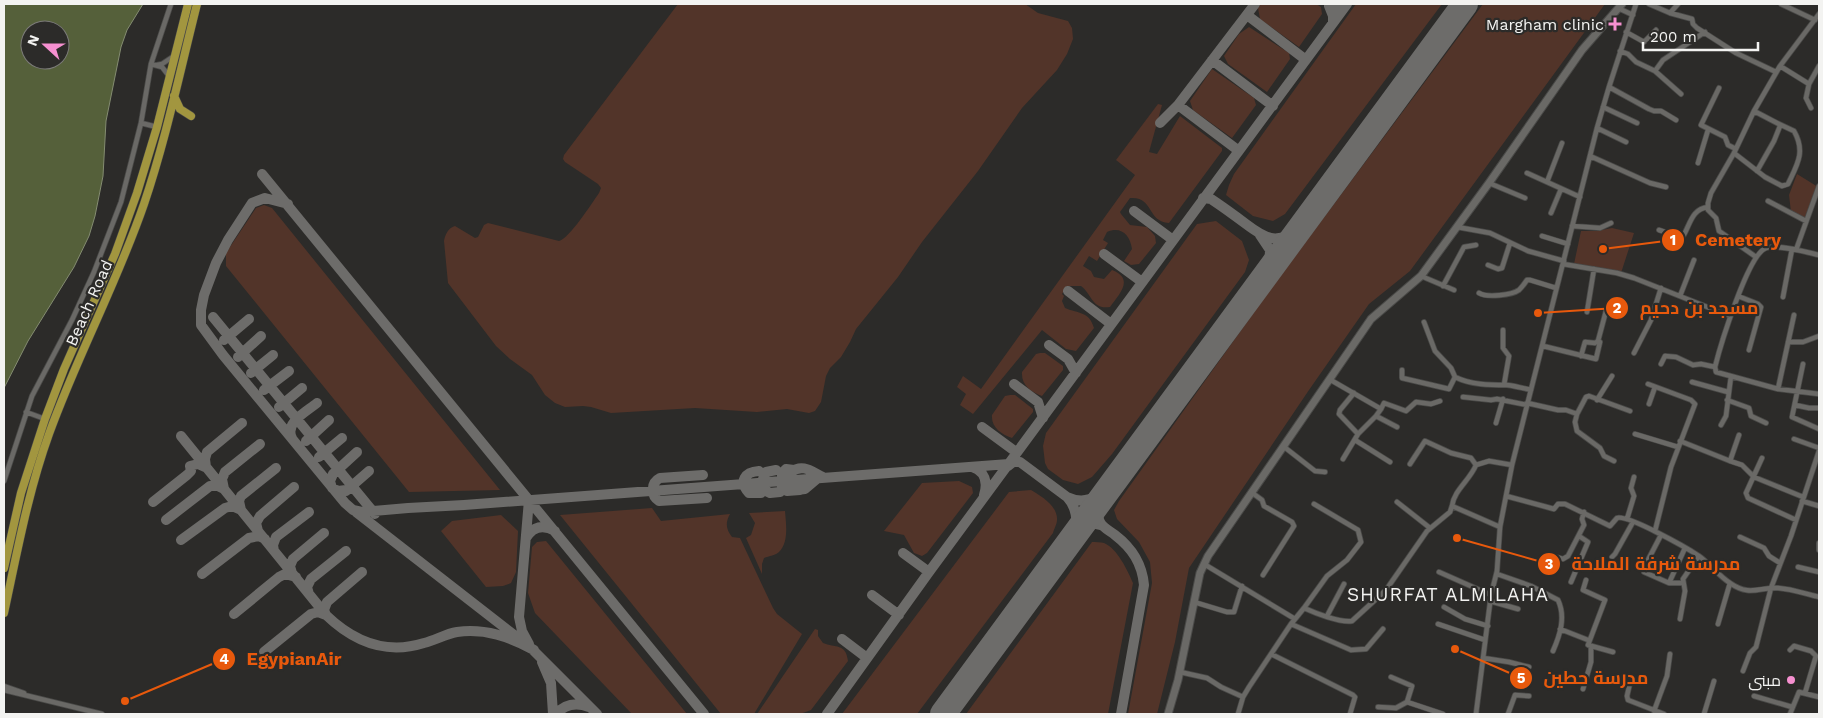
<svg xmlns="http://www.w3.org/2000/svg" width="1823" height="718" font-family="'Work Sans',Cairo,sans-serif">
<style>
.green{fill:#523429}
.water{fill:#55603a;stroke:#848c71;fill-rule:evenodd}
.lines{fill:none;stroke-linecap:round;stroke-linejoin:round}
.taxiway{stroke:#6d6c6a;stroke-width:10}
.runway{stroke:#6d6c6a;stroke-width:26}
.minor-casing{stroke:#4a4a48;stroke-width:6}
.secondary-casing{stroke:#4a4a48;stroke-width:9}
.trunk-casing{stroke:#4a4a48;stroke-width:9}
.minor{stroke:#6a6966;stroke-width:4.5}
.secondary{stroke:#6a6966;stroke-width:7}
.trunk{stroke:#a2963f;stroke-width:8}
.poi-dot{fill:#f690d0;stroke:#2c2b29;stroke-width:2}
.labels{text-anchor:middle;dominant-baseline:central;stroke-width:4.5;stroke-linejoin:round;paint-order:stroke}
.poi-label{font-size:16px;fill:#f3f3f1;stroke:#2c2b29;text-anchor:end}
.street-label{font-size:16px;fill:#f3f3f1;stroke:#2c2b29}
.quarter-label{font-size:19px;letter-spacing:1px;fill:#f3f3f1;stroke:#2c2b29}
.leader{fill:none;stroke:#e8590c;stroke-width:2}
.callout-dot{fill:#e8590c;stroke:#2c2b29;stroke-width:2}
.mark-label{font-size:15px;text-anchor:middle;font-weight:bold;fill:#fff}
.callout-label{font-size:18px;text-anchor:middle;font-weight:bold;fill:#e8590c;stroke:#2c2b29;stroke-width:4.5;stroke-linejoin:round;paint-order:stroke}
</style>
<rect width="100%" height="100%" fill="#2c2b29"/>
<path class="green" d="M 678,4 L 1025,4 L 1038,13 L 1068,21 L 1072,28 L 1073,39 L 1067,54 L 1057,70 L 1022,108 L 978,171 L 922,242 L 898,277 L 856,329 L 850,342 L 841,357 L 830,368 L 826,376 L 821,402 L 815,411 L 809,413 L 787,409 L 757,412 L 695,408 L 611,413 L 591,407 L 583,406 L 565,407 L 555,403 L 545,395 L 532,375 L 510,359 L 496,346 L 448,283 L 444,241 C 445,235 448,228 455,226 L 475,238 L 478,237 L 484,225 L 488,223 L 559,241 C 569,239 592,203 599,193 L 601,188 L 598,184 L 565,162 L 563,159 L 564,155 Z
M 1261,4 L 1316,4 L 1321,7 L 1322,14 L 1299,47 L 1260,19 L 1258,8 Z
M 1356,4 L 1442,4 L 1285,214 L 1273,221 L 1253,216 L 1226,195 L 1229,185 L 1234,174 Z
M 1483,4 L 1605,4 L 1410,271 L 1369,304 L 1309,390 L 1189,568 L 1175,642 L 1157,714 L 1128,714 L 1152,583 L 1150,562 L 1139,542 L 1117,519 L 1114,510 L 1119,501 L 1270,290 Z
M 1249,27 L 1289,53 L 1290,59 L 1267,92 L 1228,64 L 1224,56 L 1239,34 Z
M 1212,69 L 1254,98 L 1256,105 L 1232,138 L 1193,110 L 1190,101 Z
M 1158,104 L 1162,105 L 1149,152 L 1157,154 L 1180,116 L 1222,148 L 1222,151 L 1169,223 C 1146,221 1154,196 1130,198 L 1120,212 L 1121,214 L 1130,225 L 1147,227 L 1155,236 L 1156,243 L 1139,264 L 1131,265 L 1124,261 L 1132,249 C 1130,235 1121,226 1107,232 L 1103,240 L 1108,243 L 1097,261 L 1089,256 L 1083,266 L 1091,271 L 1094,277 L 1104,279 L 1112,270 C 1135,279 1119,294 1110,307 C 1092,310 1092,294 1081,286 L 1067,286 L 1062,294 L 1064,296 L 1062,301 L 1065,308 C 1079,314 1089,311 1094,328 L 1076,351 L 1066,349 L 1042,330 L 973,414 L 960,405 L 966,394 L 957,387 L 963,376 L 981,389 L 1135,175 L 1116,160 Z
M 1797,174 L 1818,187 L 1805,219 L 1791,212 L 1789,195 Z
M 264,205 L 272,208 L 500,490 L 409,492 L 226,266 L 226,253 L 256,208 Z
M 1216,221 L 1242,241 L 1249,260 L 1245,272 L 1112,454 L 1092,477 L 1078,484 L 1063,480 L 1048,469 L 1045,463 L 1043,446 L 1046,433 L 1197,224 Z
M 1612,228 L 1634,233 L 1621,273 L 1574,264 L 1581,231 L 1597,231 Z
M 1040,353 L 1045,353 L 1063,366 L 1063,370 L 1042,396 C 1031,392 1021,385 1022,372 L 1036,354 Z
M 1010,395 L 1015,395 L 1033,409 L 1033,412 L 1012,438 C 1001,434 991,427 992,415 L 1005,396 Z
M 959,481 L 972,487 L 973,493 L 927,553 L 922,556 L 914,553 L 904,535 L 884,531 L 922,483 Z
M 1031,490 C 1041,496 1058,506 1057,520 C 1057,524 1054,529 1053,533 L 917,714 L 842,714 L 1009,492 Z
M 652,508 L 661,521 L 730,514 C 725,523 726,529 732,537 L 740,538 L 773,608 L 777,614 L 802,634 L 754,714 L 721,714 L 560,515 Z
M 785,511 C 786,524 789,542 779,552 C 776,555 769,556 764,558 L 762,564 L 762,574 L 746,538 L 751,535 L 755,523 L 749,513 Z
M 501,515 L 518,531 L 516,572 L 511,583 L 503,586 L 486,587 L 441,531 L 452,521 Z
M 546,541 L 687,714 L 632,714 L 535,613 L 528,593 L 532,547 L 537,542 Z
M 1092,542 C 1095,542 1101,542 1104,543 C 1117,548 1128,571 1133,583 L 1108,714 L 966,714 Z
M 815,629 L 818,630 L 818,636 L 823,643 C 835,648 846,643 848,661 L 811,710 L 800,714 L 757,714 Z"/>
<path class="water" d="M 4,4 L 143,4 L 127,30 L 121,47 L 106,121 L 103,176 L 95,216 L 89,236 L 74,267 L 28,341 L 4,388 ZM 30,30 L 60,30 L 60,60 L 30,60 Z"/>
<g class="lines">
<path class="taxiway" d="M 1247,15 L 1306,60
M 1333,23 L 1333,16 L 1329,6 L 1338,6 L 1346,4
M 1212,60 L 1273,106
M 1178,105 L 1239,151
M 1160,123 L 1178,105 L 1255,4
M 262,174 L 704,714
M 1203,198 L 1211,199 C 1223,207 1234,215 1246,224 C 1267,240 1278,245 1301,227
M 288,204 L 265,198 L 252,203 L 228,240 L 216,263 L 204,295 L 201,310 L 201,325 L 223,355 L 345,503 L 353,510 L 362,512 L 408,508 L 464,505 L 1009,464
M 1134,211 L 1173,240
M 1260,235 L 1270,250 L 1269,271
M 1104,254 L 1142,282
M 1068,291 L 1111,324
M 213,317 L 375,514
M 224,340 L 249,319
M 1049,345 L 1068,359 L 1076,373
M 238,357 L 261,336
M 251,373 L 273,355
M 1014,384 L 1038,402 L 1043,418
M 264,390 L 289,371
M 279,407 L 302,388
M 982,427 L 1016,452
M 181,436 L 326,615 C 354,642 386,655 424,643 C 436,640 445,634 457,632 C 485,628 510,637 534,650
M 292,438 C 284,423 306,412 317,403
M 306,441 L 329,420
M 319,457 L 342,438
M 1008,466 L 1013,462 L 1020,462 L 1067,497
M 206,467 L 205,459 L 207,452 L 242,423
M 972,467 C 985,471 988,482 984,495
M 776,470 L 766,472 L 763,479 L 766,491 L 770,493 L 780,492
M 794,470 L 786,469 L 782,473 L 782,487 L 787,491 L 800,490
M 759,471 C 745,472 738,481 749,493 L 761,493
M 703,475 L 660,478 C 650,483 651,496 659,501 L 707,498
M 818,478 L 805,489 L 797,490 L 791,485 L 791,472 C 803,463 812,472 823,477
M 224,489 L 222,479 L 225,472 L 260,444
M 346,490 L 338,491 L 332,488 L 330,481 L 333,474 L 357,452
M 346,491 L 369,471
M 153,502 L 187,475 L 191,471 L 190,466 L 198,464 L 207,468
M 1098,503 C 1098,509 1097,516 1100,522 C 1103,528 1110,531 1115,535 C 1132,548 1142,563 1144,585 L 1121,714
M 356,512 L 518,638
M 166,520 L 210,486 L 218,486 L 224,489
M 1080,529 L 1092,523 L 1101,525
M 258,531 L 256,523 L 260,516 L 294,487
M 1076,534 C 1077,519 1077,508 1067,497 C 1084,505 1096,498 1110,487
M 526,538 C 533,526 543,524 555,531
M 181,540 L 225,508 L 232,506 L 241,510 L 239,501 L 241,496 L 276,468
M 274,551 L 273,545 L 276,537 L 309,512
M 903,553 L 929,572
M 292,573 L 290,566 L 293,559 L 324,533
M 202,574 L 249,538 L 259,536 L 265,539
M 309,594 L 307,587 L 311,579 L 346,551
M 872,595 L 899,615
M 234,614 L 279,577 L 285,574 L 296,577
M 326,615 L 324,610 L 327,602 L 362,572
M 842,639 L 867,658
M 529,644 L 522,631 L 519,617 L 529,500
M 530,647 L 597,714
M 264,652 L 311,614 L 318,612 L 326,615
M 542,662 L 551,683 L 553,714
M 556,714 C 565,704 576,702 589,707
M 827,714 L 929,572 L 1347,4"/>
<path class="runway" d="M 943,714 L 1465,4"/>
<defs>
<path id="minor" d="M 1649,4 L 1670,13 L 1692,19 L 1693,24 L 1697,28 L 1736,53 L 1776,72
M 1781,4 L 1815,20
M 1618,8 L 1633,15
M 1670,13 L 1678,4
M 1626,32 L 1644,42 L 1656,30
M 1620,51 L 1628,54 L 1636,62 L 1655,71 L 1681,94
M 151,64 L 162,67 L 169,76
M 157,65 L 162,64 L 174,56
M 1780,66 L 1809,84 L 1819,66
M 1655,71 L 1663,60 L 1705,32
M 1809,84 L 1806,98 L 1811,108
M 1609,87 L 1649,109 L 1654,111 L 1661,111 L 1676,120
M 1719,88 L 1701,125 L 1725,137 L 1728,145 L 1736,149
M 1603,107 L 1637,123
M 1754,111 L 1779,124 L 1780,126 L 1774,141 L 1757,171
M 141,123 L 157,127
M 1597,128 L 1626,142
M 1734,153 L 1765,177 L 1782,186 L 1788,184 C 1797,165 1806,152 1794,131 L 1779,124
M 1590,156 L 1650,183 L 1666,187
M 1698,163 L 1708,130
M 1527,173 L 1580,197
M 1547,182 L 1562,143
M 1489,183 L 1525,198
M 1768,201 L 1806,221
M 1551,213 L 1561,189
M 1572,226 L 1600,228 L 1611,223
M 1457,227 L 1490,233 L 1528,251 L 1564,261
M 1659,230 L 1682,238 C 1690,226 1691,209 1708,207
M 1542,236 L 1568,244
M 1796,250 L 1819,186
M 1756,257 L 1719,231 L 1716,218 L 1708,210 L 1708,203 L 1711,193 L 1734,153 L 1754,111 L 1780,66 L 1819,14
M 1563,264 L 1617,273 L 1634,278 L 1730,316
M 1488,265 L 1498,269 L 1502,268 L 1510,243
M 1421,276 L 1454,290
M 1443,286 L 1464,247 L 1476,245
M 1479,293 C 1487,298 1512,295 1519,290 C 1522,287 1525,283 1527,280 L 1530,280 L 1556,288
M 1680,296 L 1694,260
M 1738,296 L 1758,304 L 1761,307 L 1749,350
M 1783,297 L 1792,249
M 1587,312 L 1594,269
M 1424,322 L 1435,351 L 1451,368 L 1455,377 C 1471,385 1490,385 1507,385 C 1515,386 1523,388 1531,390
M 1503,330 L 1503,348 L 1509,356 L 1504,385
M 1788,342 L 1803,342 L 1819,336
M 1543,346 L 1596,359 L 1600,342 L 1598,341 L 1606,311
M 1634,353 L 1651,320 L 1661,288
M 1581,356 L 1585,342 L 1595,343 L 1598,341
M 1661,364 L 1665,356 L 1676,357 L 1693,365 L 1701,364 L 1715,367 L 1716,372 L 1778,389 L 1819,394
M 1803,364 L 1792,417 L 1819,429
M 1715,367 C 1720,347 1748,254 1766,248 C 1778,244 1806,252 1819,255
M 1402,370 L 1402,378 L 1449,389 L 1455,377
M 1329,379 L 1381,409 L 1376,416 L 1397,427
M 1692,382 L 1728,392
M 1648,384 L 1691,400 L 1695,404 L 1671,467 L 1655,531
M 1778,389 L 1794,315
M 1463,397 L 1491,400 L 1497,399 L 1527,405
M 1597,400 L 1612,376
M 1727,400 L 1749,408 L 1751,416 L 1766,423
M 1527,403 L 1558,410 L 1566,410 L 1577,414 L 1586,397 L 1589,396 L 1630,411
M 1649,404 L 1655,387
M 1795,405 L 1809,408 L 1819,408
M 1381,409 L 1384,403 L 1406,411 L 1416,402 L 1431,404 L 1440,401
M 26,412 L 45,419
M 1577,414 L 1575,422 L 1577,431 L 1600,448 L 1604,456 L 1614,461
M 1496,423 L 1503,399
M 1721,425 L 1726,416 L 1731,376
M 1358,434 L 1376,416
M 1635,434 L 1678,447
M 1794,439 L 1819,448
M 1355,440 L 1390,462
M 1680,441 L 1730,461 L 1739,435
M 1283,446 L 1315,471 L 1325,472
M 1762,458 L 1746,493 L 1748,498 L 1796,520
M 1343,459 L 1358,434 L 1339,414 L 1340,410 L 1354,393
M 1730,461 L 1742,465 L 1754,477 L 1803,497
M 1410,464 L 1425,441 L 1451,453 L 1471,458 L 1476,465
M 4,481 L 32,396 L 72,320 L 94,272 L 121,202 L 141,123 L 151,64 L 171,4
M 1251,492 L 1262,500 L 1264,506 L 1292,522 L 1294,526 L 1263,575
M 1506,496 L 1554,509 L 1558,504 L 1565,504 L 1610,526 L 1617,518 C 1627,514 1687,548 1699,556 C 1710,564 1719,576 1730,583 C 1750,597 1759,587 1778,588 C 1792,589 1806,594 1819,597
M 1802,501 L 1819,506
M 1397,502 L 1430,528
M 1452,506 C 1454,490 1470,480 1476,465 L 1489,461 L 1512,465
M 1627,519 L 1634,496 L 1631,488 L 1634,477
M 1740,537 L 1764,548 L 1769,556 L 1780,563
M 1819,543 L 1819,550
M 1553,556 L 1563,559 L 1568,556 L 1584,525 L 1582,519 L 1584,512
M 1612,557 L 1615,554 L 1633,522
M 1648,560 L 1661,535
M 1204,564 L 1295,619
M 1798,567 L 1819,572
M 1439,572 L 1491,595
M 1644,572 L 1669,583
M 1497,574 L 1531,586 L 1558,600 C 1566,617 1560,635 1553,651
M 1586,580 L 1583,590 L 1605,600 L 1588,645 L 1613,652
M 1571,582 L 1588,542 L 1579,536
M 1683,583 L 1669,583 L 1685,548
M 1490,601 L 1518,609
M 1194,602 L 1227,612 L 1234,612 L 1242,586
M 1444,607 L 1465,619 L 1488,626
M 1304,608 L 1327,576 L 1347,560 L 1361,542 L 1358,530 L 1314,504
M 1327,616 L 1344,584
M 1680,619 L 1685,591 L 1683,579 L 1699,556
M 1291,624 L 1351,650 L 1366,649 L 1383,629
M 1438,624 L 1485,640
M 1718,624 L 1730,583
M 1560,629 L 1588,640
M 1790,650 L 1794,646 L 1811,651 L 1816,656 L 1805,693
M 1271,654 L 1353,695 L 1355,697 L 1350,714
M 1483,658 L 1509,662 L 1529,667
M 1743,671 L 1750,653 L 1756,647 L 1771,588 L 1791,536 L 1819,451
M 1180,672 L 1207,678 L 1221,687 L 1243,697
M 1391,677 L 1412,686 L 1407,702 L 1443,714
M 1630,683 L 1627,696 L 1628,700 L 1664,714
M 4,686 L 24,693
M 1583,689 L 1591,662 L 1591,646
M 4,690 L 102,714
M 1754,696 L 1792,707
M 1378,707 L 1396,708 L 1407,702
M 1654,711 L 1667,676 L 1670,654
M 1238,714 L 1243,697 L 1249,687 L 1291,624 L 1304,608 C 1315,613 1340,623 1352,621 L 1386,590 L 1427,531 L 1450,512 L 1452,506 L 1500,527
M 1476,714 L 1491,595 L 1497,571 L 1500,527 L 1512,465 L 1597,128 L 1609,87 L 1636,4
M 1508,714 L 1515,695 L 1529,696
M 1704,714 L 1714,681
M 1790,714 L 1799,692 L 1819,697"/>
<path id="secondary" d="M 1168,714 L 1178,680 L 1200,573 L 1208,556 L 1371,319 L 1421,276 L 1489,183 L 1582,50 L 1622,4"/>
<path id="trunk" d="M 174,96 L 180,109 L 191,116
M 4,568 L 21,493 L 45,419 L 64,369 L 115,254 L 137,193 L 157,127 L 188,4
M 4,613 C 17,553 28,492 49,434 C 77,356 117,283 144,204 C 166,139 180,71 197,4"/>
</defs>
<use href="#minor" class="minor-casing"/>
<use href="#secondary" class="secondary-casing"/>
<use href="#trunk" class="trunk-casing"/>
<use href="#minor" class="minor"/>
<use href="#secondary" class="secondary"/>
<use href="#trunk" class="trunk"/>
</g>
<g class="poi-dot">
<path d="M1612.5 16.5h5v5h5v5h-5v5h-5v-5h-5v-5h5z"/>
<circle cx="1791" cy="680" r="5"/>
</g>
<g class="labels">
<g class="poi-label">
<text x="1604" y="24">Margham clinic</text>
<text x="1781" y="680">مبنى</text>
</g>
<g class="street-label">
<text transform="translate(89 303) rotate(-66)">Beach Road</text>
</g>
<g class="quarter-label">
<text x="1448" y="594">SHURFAT ALMILAHA</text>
</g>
</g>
<path class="leader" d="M1603 249L1673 240M1538 313L1617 308M1457 538L1549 564M125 701L224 659M1455 649L1521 678"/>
<g class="callout-dot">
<circle cx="1603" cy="249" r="5"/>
<circle cx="1538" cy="313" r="5"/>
<circle cx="1457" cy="538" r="5"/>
<circle cx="125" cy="701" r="5"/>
<circle cx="1455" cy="649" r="5"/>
<circle cx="1673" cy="240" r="12"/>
<circle cx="1617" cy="308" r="12"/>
<circle cx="1549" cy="564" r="12"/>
<circle cx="224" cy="659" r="12"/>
<circle cx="1521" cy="678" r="12"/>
</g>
<g class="mark-label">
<text x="1673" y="245">1</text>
<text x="1617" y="313">2</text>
<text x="1549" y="569">3</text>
<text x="224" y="664">4</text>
<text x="1521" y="683">5</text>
</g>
<g class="callout-label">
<text x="1738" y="246">Cemetery</text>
<text x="1699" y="314">مسجد بن دحيم</text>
<text x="1656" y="570">مدرسة شرفة الملاحة</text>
<text x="294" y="665">EgypianAir</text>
<text x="1596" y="684">مدرسة حطين</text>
</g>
<rect width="1823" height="718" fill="none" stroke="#f3f3f1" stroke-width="10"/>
<g transform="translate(45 45) rotate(291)"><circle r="24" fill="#2c2b29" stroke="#7c7b79"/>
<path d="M0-4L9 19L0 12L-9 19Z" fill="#f690d0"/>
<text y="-8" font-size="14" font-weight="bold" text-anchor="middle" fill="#f3f3f1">N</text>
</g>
<path d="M1643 42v8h115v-8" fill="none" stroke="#f3f3f1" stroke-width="2.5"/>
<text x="1650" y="42" font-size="15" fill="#f3f3f1" stroke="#2c2b29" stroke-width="4" paint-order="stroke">200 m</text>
</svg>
